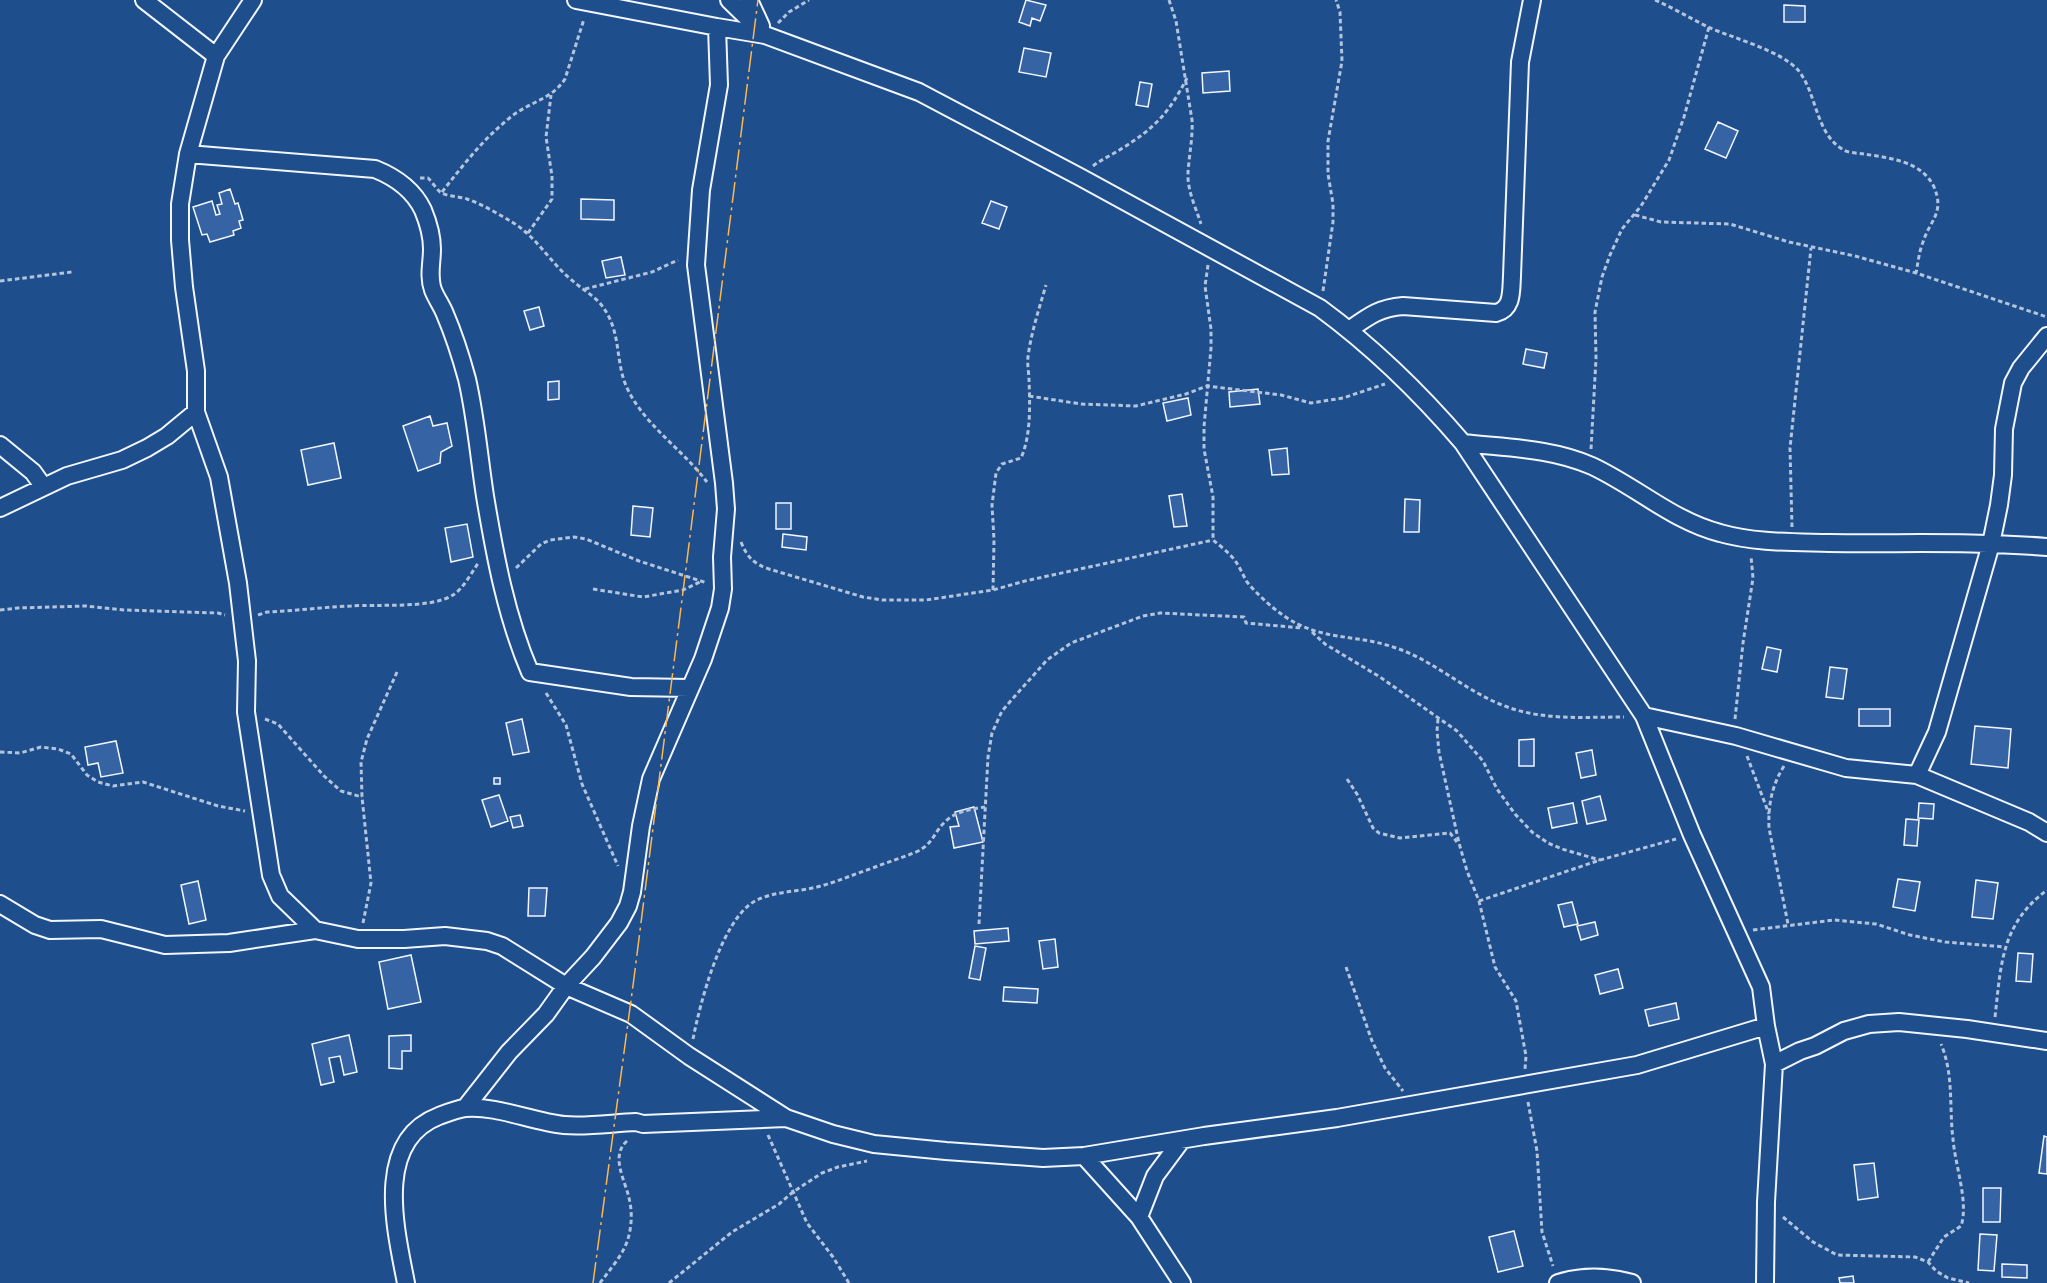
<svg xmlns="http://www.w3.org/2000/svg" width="2047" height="1283" font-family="'DejaVu Sans',sans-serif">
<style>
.building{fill:#3563a3;stroke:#f2f6ff;stroke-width:1.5}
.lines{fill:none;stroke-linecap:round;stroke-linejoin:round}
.street-casing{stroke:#f2f6ff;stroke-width:20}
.path{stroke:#b3c4dc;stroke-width:3;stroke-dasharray:4.5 3;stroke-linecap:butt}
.street{stroke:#1f4e8c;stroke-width:16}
.power{stroke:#ffb74d;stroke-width:1.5;stroke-dasharray:21 4.5 3 4.5;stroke-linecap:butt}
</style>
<rect width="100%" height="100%" fill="#1f4e8c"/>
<path class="building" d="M 1026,0 L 1046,5 L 1040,21 L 1032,18 L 1030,26 L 1019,22 Z
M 1784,5 L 1805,6 L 1805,22 L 1784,22 Z
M 1024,48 L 1051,53 L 1046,77 L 1019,72 Z
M 1229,71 L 1230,91 L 1203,93 L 1202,73 Z
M 1140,82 L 1152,84 L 1148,107 L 1136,105 Z
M 1718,122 L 1738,131 L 1726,158 L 1705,149 Z
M 230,189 L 235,204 L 238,203 L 243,220 L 239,221 L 241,228 L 233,231 L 234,235 L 210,242 L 207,234 L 202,235 L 193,207 L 212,201 L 216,215 L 220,214 L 217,205 L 222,204 L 219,193 Z
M 581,199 L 614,200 L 614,220 L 581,219 Z
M 991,201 L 1007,207 L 999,229 L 982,223 Z
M 621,257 L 625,275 L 606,278 L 602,261 Z
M 539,307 L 544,326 L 530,330 L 524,311 Z
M 1526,349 L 1547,353 L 1544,368 L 1523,364 Z
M 559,381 L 559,399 L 548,400 L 548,382 Z
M 1258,389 L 1260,404 L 1230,407 L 1229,392 Z
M 1188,398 L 1191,415 L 1167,421 L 1163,403 Z
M 430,416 L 433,426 L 447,423 L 452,446 L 441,452 L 440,463 L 418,471 L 403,426 Z
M 334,443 L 341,478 L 308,485 L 301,450 Z
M 1287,448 L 1289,474 L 1272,475 L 1269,450 Z
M 1182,494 L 1187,526 L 1174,527 L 1169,496 Z
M 1405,499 L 1420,500 L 1419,532 L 1404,532 Z
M 776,503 L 791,503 L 791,529 L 776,529 Z
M 633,506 L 653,508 L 650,537 L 631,535 Z
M 467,524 L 473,557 L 451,562 L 445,528 Z
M 783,534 L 807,537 L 806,550 L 782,547 Z
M 1767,647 L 1781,650 L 1777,672 L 1762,669 Z
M 1830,667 L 1847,669 L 1843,699 L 1826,697 Z
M 1859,709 L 1890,709 L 1890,726 L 1859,726 Z
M 522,719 L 529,752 L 513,755 L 506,723 Z
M 1975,726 L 2011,729 L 2008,768 L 1971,764 Z
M 1534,739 L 1534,766 L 1519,766 L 1519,740 Z
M 116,741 L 123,773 L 101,777 L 98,763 L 88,765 L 85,747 Z
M 1592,750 L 1596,775 L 1581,778 L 1576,753 Z
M 494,778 L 500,778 L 500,784 L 494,784 Z
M 499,795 L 508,821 L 491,827 L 482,800 Z
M 1600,796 L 1606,820 L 1587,824 L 1582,801 Z
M 1573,803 L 1577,823 L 1552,828 L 1548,808 Z
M 1919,803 L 1934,804 L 1933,819 L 1918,818 Z
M 974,807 L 983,842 L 954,848 L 950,827 L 959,826 L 955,812 Z
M 520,815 L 523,826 L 513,828 L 510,817 Z
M 1906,819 L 1919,820 L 1917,846 L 1904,845 Z
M 1898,879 L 1920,882 L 1915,911 L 1893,907 Z
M 1976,880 L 1998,883 L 1993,919 L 1972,917 Z
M 198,881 L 206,920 L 189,924 L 181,885 Z
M 529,888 L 547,888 L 545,916 L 528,916 Z
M 1572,902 L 1578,924 L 1564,927 L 1558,905 Z
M 1595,922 L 1598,935 L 1581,940 L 1577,926 Z
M 1008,928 L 1009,941 L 975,944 L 974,931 Z
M 1055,939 L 1058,967 L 1043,969 L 1039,941 Z
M 975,946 L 986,948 L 980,980 L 969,978 Z
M 2018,953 L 2033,954 L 2031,982 L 2016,981 Z
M 411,955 L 421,1002 L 388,1009 L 379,962 Z
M 1618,969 L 1623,988 L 1600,994 L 1595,975 Z
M 1004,987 L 1038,989 L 1037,1003 L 1003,1001 Z
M 1676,1003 L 1679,1019 L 1649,1026 L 1645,1010 Z
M 349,1035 L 357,1072 L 344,1075 L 340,1056 L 329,1058 L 334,1082 L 321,1085 L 312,1044 Z
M 411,1035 L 411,1051 L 402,1051 L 402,1069 L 389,1068 L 389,1036 Z
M 2044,1136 L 2047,1137 L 2047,1174 L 2039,1173 Z
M 1874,1163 L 1878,1197 L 1858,1200 L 1854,1165 Z
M 1983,1188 L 2001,1188 L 2000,1222 L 1983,1222 Z
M 1514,1231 L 1523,1266 L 1498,1272 L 1489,1237 Z
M 1980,1234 L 1997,1235 L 1994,1271 L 1978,1270 Z
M 2002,1264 L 2027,1265 L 2027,1278 L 2002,1277 Z
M 1853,1276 L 1854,1283 L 1840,1283 L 1839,1278 Z"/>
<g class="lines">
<defs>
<path id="street" d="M 144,0 L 216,56
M 253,0 L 216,56 L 188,154 L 180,204 L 180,240 L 184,287 L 196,371 L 196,412 L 219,477 L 238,583 L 247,661 L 246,712 L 271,875 L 280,896 L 315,930 L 358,939 L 404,939 L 445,936 L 487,941 L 502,946 L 566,986 L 631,1014 L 689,1056 L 786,1118 L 833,1134 L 874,1144 L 946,1151 L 1043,1158 L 1084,1156 L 1204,1136 L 1337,1118 L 1637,1065 L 1766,1026
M 576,0 L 717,27 L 765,35 L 919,92 L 1080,177 L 1320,308 C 1373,347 1421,394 1463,443 L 1644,716 L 1692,835 L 1761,987 L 1766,1026 L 1774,1064 L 1766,1202 L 1765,1283
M 729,0 L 765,35
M 749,0 L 761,26
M 188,154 L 375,169 C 395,177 413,189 423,210 C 428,222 432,236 432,249 C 432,263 428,276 433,290 C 436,298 442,306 445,314 C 454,335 461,357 467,379 C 476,418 479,457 485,496 C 495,556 506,616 530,672 L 631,687 L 689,688
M 1349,330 C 1369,316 1379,308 1403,306 L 1496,313 C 1513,309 1511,291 1512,276 L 1520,62 L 1532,0
M 1463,443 C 1506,448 1552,448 1592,466 C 1637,487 1673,521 1720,533 C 1755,543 1794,542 1829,543 C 1902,544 1974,541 2047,547
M 0,445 L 33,472 L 43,486
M 0,508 L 67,476 L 122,460 L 147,448 L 167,436 L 196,412
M 1644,716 L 1736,736 L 1846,768 L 1917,775 L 2029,822 L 2047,833
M 1917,775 L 1937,732 L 1991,544 L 1999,505 L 2003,475 L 2004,429 L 2013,383 L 2021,368 L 2047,336
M 0,904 L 35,925 L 50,930 L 101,929 L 165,945 L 229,943 L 315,930
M 1774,1064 L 1800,1051 L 1815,1046 L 1844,1031 L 1869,1024 L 1899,1022 L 1967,1029 L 2047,1041
M 465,1108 L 509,1052 L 546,1014 L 566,986 L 593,957 L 619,923 L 628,906 L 632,892 L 641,826 L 651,779 L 703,659 L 720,608 L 723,589 L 722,557 L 726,509 L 724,483 L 696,265 L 701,190 L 719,85 L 717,27
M 1084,1156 L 1139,1217 L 1182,1283
M 1139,1217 L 1155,1176 L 1181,1141
M 406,1283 C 396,1231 373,1141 439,1116 C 447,1113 457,1109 465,1108 C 496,1105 533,1122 564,1125 C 588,1127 612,1123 636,1122 L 643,1124 L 786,1118
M 1558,1283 C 1583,1275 1607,1276 1632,1283"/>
</defs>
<use href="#street" class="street-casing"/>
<path class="path" d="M 1169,0 L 1176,21 L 1192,120 C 1193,138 1189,155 1188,173 C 1187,190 1196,208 1201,224
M 1655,0 C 1673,8 1690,18 1708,27 C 1732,38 1780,50 1798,70 C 1817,93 1815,132 1842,149 C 1847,153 1857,153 1864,154 C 1889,158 1922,161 1934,187 C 1945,213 1930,220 1923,242 C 1919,252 1918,263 1916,273
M 778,23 L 789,12 L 809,0
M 1093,166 C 1102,159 1112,155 1121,149 C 1155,128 1169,113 1187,78
M 420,178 L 428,178 C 432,182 436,188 440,192 C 447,197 459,196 467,199 C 482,204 498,214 512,222 C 537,237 551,264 574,282 C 582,289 591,294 599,302 C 624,331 613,362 629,392 C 648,428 683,450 707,482
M 442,192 C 464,164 484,138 512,116 C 530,102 552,99 565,79 L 584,19
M 1635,215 L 1661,222 L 1730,224 L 1789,242 L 1855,256 L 1916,273 L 2047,317
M 528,233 L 552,199 L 552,176 L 546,137 L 551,95
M 1208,265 L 1205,286 L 1211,329 L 1211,348 L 1204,427 L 1204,449 L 1213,497 L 1213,540 C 1220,546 1230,553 1236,562 C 1240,568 1243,575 1247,582 C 1257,594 1271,607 1284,616 C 1320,641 1355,634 1393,647 C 1432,659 1464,690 1502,705 C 1542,721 1582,717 1624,717
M 0,281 L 72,272
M 585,289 L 652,272 L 678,260
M 1323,291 L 1333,222 L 1333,204 L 1328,174 L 1328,141 L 1342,61 L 1340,12 L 1336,0
M 1029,396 L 1081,404 L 1136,406 L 1186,394 L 1207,386 L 1281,395 L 1311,403 L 1343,398 L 1385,384
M 1591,449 L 1596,359 L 1595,312 L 1602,277 L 1610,255 L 1622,229 L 1641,206 L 1669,160 L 1684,117 L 1709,27
M 1792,527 L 1790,448 L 1811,248
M 741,542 C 747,557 754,564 769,569 L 863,597 L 882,600 L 926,600 L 993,590 L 1025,581 L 1213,540
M 516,568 L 541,544 L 550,540 L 574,537 L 586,539 L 639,561 L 707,583
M 593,589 L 643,597 L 683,590 L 700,582
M 993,590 L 994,540 L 992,505 L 996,473 L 1002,464 L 1021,458 C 1031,436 1030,404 1029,380 C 1029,373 1027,365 1028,357 C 1031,333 1039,309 1046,285
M 0,610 L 18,608 L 86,606 L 124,610 L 218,613 L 225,615
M 258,615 L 267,612 C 295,611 323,607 351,606 C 378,604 431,609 453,595 C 464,588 471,573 479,562
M 1312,632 L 1325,644 L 1380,677 L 1457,731 L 1483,761 L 1497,789 L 1515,814 L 1532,832 L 1548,843 L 1562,849 L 1600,860
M 546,693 L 566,725 L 582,784 L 618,866
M 265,719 L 278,724 L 324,776 L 341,791 L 362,797
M 1438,719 L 1437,731 L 1439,752 L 1459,843 L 1467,871 L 1479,901 L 1495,967 L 1516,1001 L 1526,1056 L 1525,1069
M 1735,719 L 1743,643 L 1753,578 L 1751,556
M 0,752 L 20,753 L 41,747 L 58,749 L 71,754 L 87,775 L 98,782 L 113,786 L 143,782 L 218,806 L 245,811
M 1747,756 L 1769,814
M 1784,766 C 1772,785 1768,805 1769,828 L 1788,924
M 1347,779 L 1357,794 L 1373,828 L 1379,833 L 1400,838 L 1450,833 L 1457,842
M 1479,901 L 1600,860 L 1676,839
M 363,923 L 371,883 L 362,797 L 361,762 L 367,739 L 397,672
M 979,924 L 988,757 L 992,733 L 1002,711 L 1015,696 L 1047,660 L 1071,643 L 1143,616 L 1160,613 L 1244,617 L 1246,623 L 1302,628
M 1753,930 L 1834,920 L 1876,924 L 1910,935 L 1945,942 L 2005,947
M 1346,967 L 1372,1041 L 1385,1068 L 1403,1091
M 1995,1017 C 2001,965 2001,924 2047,890
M 693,1039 C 700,1004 721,920 755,901 C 774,891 797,892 817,887 C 837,882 854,874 873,868 C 887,862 902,858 916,852 C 935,843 933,832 947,820 C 957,811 972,809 985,807
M 1528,1102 L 1537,1151 L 1542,1232 L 1553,1266
M 768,1135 L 807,1223 L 833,1257 L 849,1283
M 1783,1217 L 1813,1242 L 1837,1255 L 1915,1257 L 1928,1262 L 1936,1271 L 1948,1278 L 1969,1283
M 1928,1262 L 1944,1237 L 1961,1226 C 1969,1203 1955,1165 1953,1139 C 1949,1107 1954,1075 1941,1044
M 600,1283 C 611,1268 625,1253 629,1235 C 632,1223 632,1210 629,1198 C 625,1180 610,1156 627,1141
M 669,1283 L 732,1232 L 779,1204 L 793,1192 L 822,1173 L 838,1167 L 867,1161"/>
<use href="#street" class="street"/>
<path class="power" d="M 593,1283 L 634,978 L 758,0"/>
</g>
</svg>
